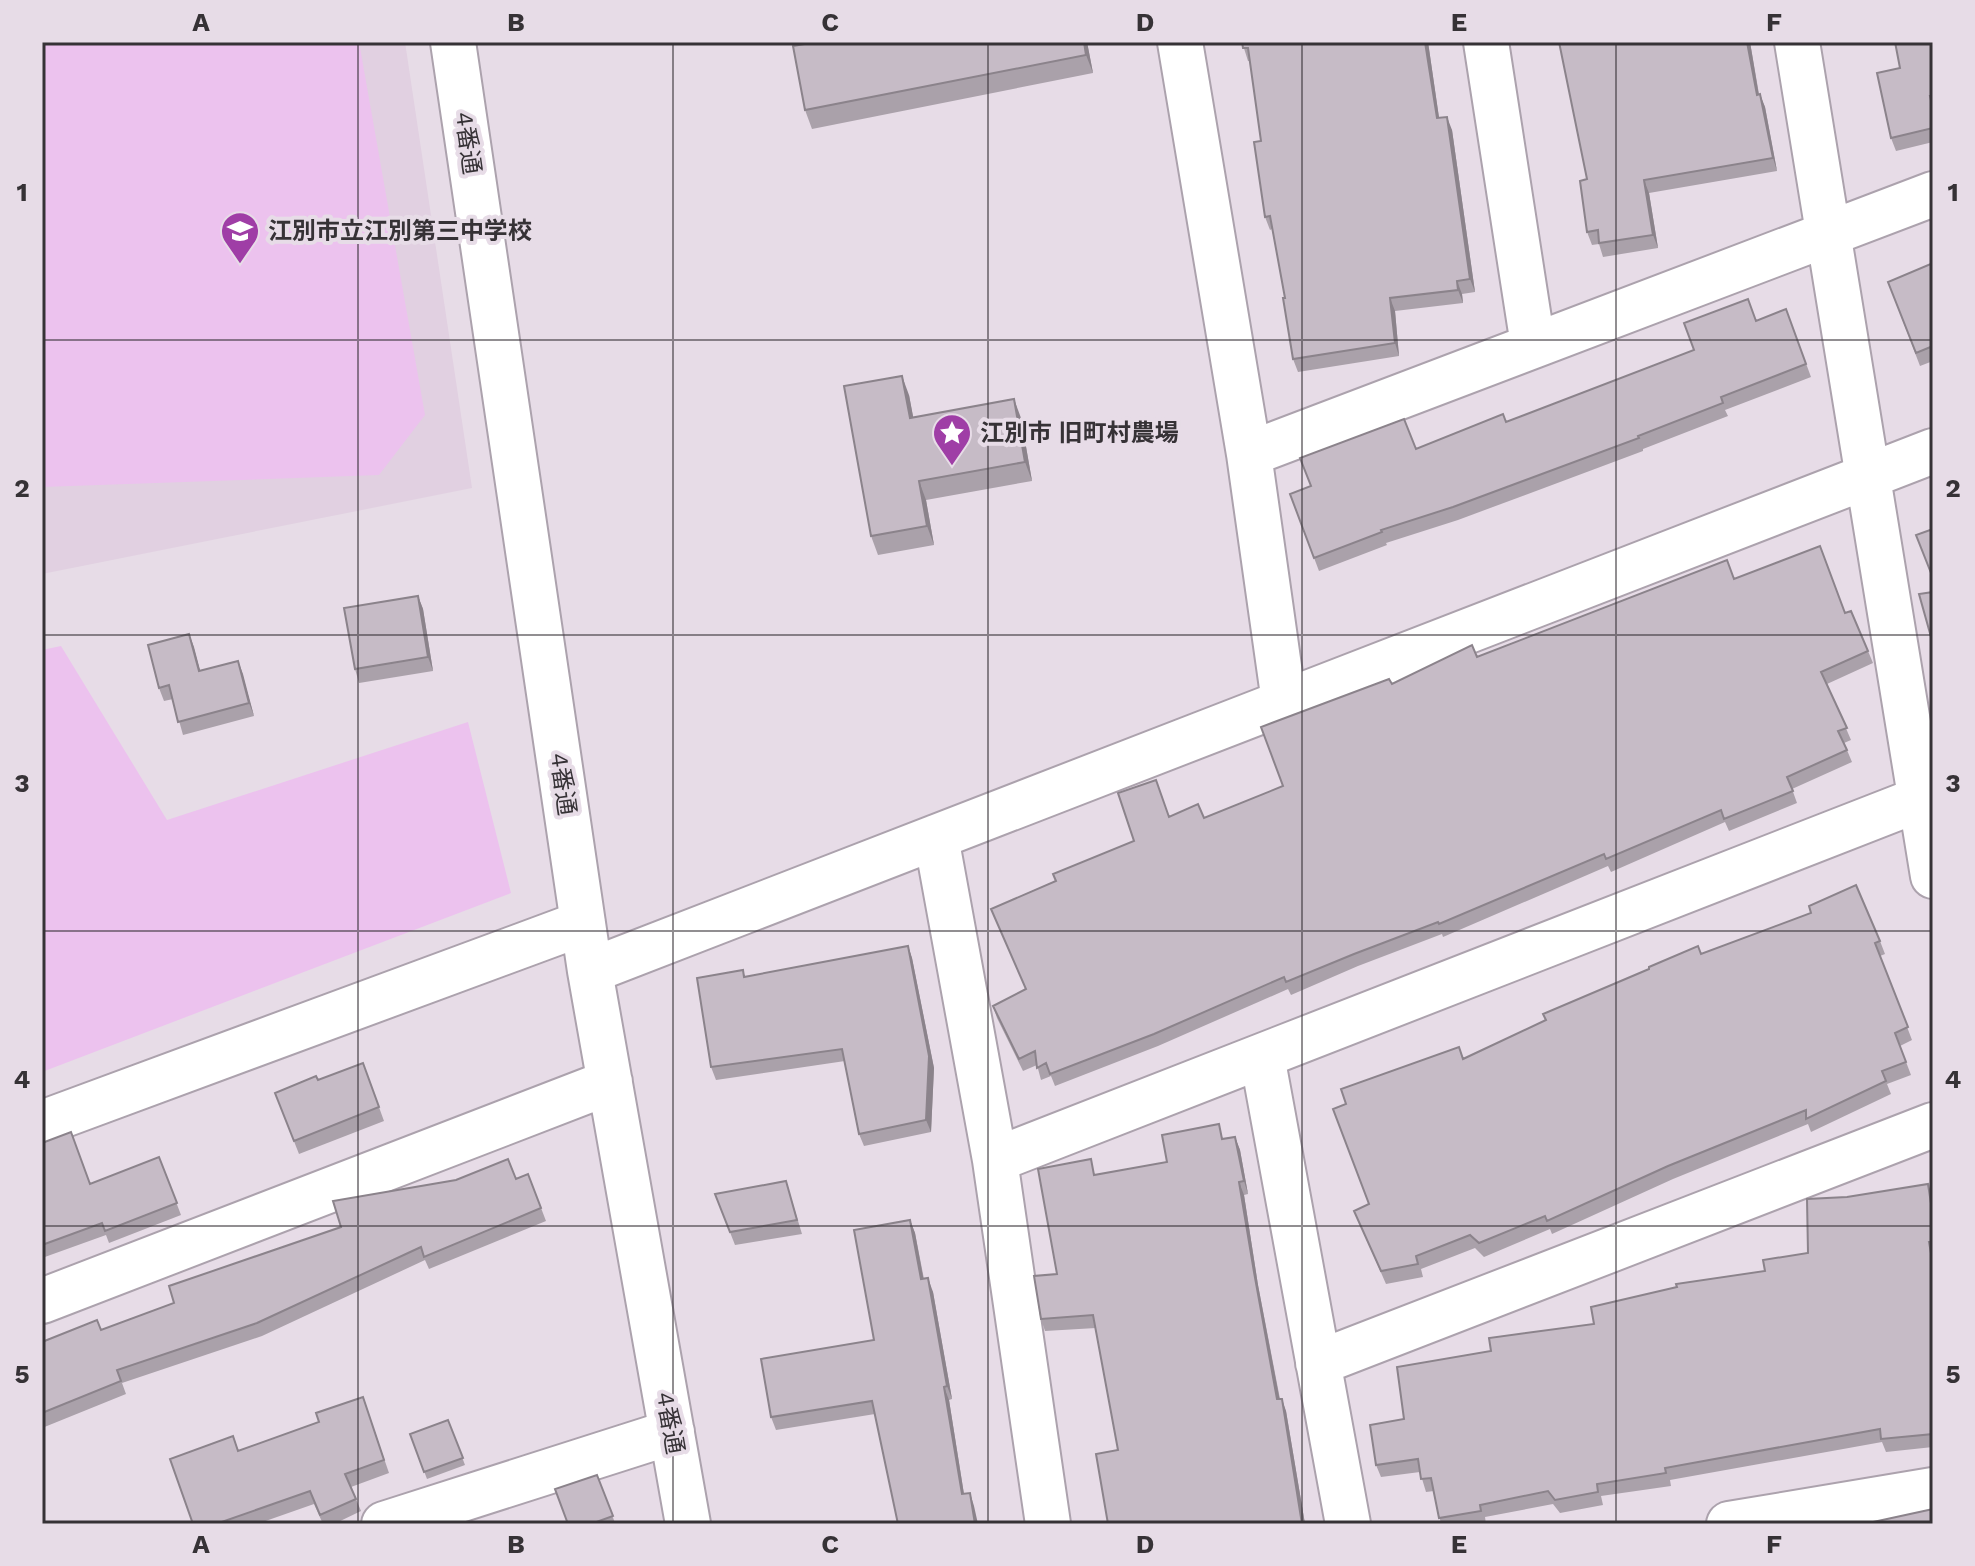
<svg xmlns="http://www.w3.org/2000/svg" width="1975" height="1566" font-family="'Work Sans','Noto Sans JP',sans-serif">
<style>
.built{fill:#e1d0e1}
.green{fill:#ecc2ee}
.lines{fill:none;stroke-linecap:round;stroke-linejoin:round}
.minor-casing{stroke:#aca2ad;stroke-width:48}
.minor{stroke:#fff;stroke-width:44}
.wall{fill:#aaa1aa}
.shaded-wall{fill:#8b838b}
.building{fill:#c6bbc6;stroke:#8b838b;stroke-width:2}
.grid{fill:none;stroke:#363236;stroke-width:2;stroke-opacity:0.55}
.labels{text-anchor:middle;dominant-baseline:central;stroke-width:8;stroke-linejoin:round;paint-order:stroke}
.street-label{font-size:24px;fill:#363236;stroke:#e7dce7}
.poi-label{font-size:24px;font-weight:bold;fill:#363236;stroke:#e7dce7;text-anchor:start}
.neatline{fill:none;stroke:#363236;stroke-width:3}
.grid-label{font-size:26px;text-anchor:middle;font-weight:bold;fill:#363236}
</style>
<rect width="100%" height="100%" fill="#e7dce7"/>
<path class="built" d="M 42,42 L 405,42 L 472,488 L 42,574 Z"/>
<path class="green" d="M 42,42 L 359,42 L 425,415 L 379,475 L 42,487 Z
M 61,646 L 167,820 L 468,722 L 511,893 L 42,1072 L 42,650 Z"/>
<g class="lines">
<defs>
<path id="minor" d="M 453,42 L 590,971 L 688,1524
M 1180,42 L 1249,454 L 1284,702
M 1486,42 L 1533,345
M 1797,42 L 1933,876
M 1249,454 L 1933,194
M 936,837 L 995,1160 L 1048,1524
M 590,971 L 1933,451
M 1262,1056 L 1348,1524
M 42,1123 L 583,923
M 995,1160 L 1933,794
M 42,1301 L 610,1082
M 1318,1363 L 1933,1125
M 384,1524 L 672,1432
M 1729,1524 L 1933,1490"/>
</defs>
<use href="#minor" class="minor-casing"/>
<use href="#minor" class="minor"/>
</g>
<path class="wall" d="M 816,42 L 1087,42 L 1093,73 L 812,129 L 805,110 Z
M 1242,42 L 1428,42 L 1439,118 L 1452,130 L 1475,292 L 1462,294 L 1463,303 L 1395,311 L 1399,356 L 1298,372 L 1293,359 L 1285,298 L 1272,229 L 1270,230 L 1265,217 L 1261,141 L 1250,61 L 1248,61 Z
M 1750,42 L 1759,94 L 1765,107 L 1777,171 L 1649,193 L 1658,248 L 1603,257 L 1599,244 L 1592,245 L 1587,232 L 1587,179 Z
M 1933,42 L 1933,142 L 1896,151 L 1891,138 L 1900,68 Z
M 1933,263 L 1933,361 L 1920,366 L 1888,282 Z
M 1786,309 L 1811,377 L 1725,410 L 1728,416 L 1643,449 L 1643,451 L 1458,520 L 1386,543 L 1387,545 L 1319,571 L 1290,494 L 1416,449 L 1506,422 L 1694,350 L 1756,321 Z
M 909,395 L 913,417 L 1021,418 L 1032,481 L 926,500 L 934,545 L 878,555 L 871,536 Z
M 1734,579 L 1845,613 L 1868,651 L 1873,663 L 1827,684 L 1851,740 L 1844,743 L 1852,762 L 1792,789 L 1797,803 L 1729,831 L 1725,822 L 1611,872 L 1608,866 L 1443,937 L 1442,934 L 1358,966 L 1291,995 L 1288,989 L 1158,1046 L 1055,1086 L 1051,1076 L 1041,1080 L 1037,1065 L 1023,1071 L 997,1018 L 993,1006 L 1026,989 L 991,909 L 1055,881 L 1134,841 L 1169,817 L 1204,818 L 1283,786 L 1392,684 Z
M 418,596 L 423,609 L 433,671 L 359,683 L 355,669 Z
M 189,634 L 200,671 L 238,661 L 254,716 L 183,735 L 173,699 L 164,701 L 159,688 Z
M 1880,941 L 1885,954 L 1880,956 L 1912,1040 L 1900,1046 L 1911,1075 L 1887,1084 L 1891,1094 L 1811,1132 L 1808,1124 L 1673,1179 L 1552,1234 L 1550,1229 L 1484,1257 L 1475,1248 L 1421,1269 L 1423,1277 L 1386,1284 L 1354,1211 L 1369,1204 L 1464,1059 L 1701,954 Z
M 908,946 L 912,958 L 934,1068 L 931,1132 L 864,1146 L 859,1134 L 845,1061 L 716,1080 L 711,1067 L 743,970 L 745,977 Z
M 363,1063 L 384,1121 L 299,1154 L 275,1093 L 318,1080 Z
M 1235,1137 L 1240,1150 L 1248,1194 L 1244,1195 L 1258,1285 L 1280,1399 L 1286,1411 L 1305,1524 L 1108,1524 L 1118,1450 L 1096,1328 L 1045,1331 L 1041,1319 L 1096,1175 L 1167,1162 L 1224,1139 Z
M 42,1143 L 90,1184 L 159,1157 L 181,1215 L 109,1243 L 106,1235 L 42,1258 Z
M 528,1174 L 546,1221 L 429,1269 L 425,1260 L 262,1336 L 122,1383 L 126,1394 L 42,1428 L 42,1342 L 101,1330 Z
M 786,1181 L 802,1234 L 735,1245 L 715,1194 Z
M 1933,1197 L 1933,1447 L 1886,1452 L 1882,1442 L 1670,1480 L 1671,1486 L 1601,1496 L 1603,1505 L 1560,1513 L 1553,1504 L 1485,1517 L 1486,1524 L 1441,1524 L 1434,1491 L 1426,1492 L 1420,1472 L 1381,1477 L 1376,1465 L 1404,1419 L 1491,1351 L 1594,1324 L 1765,1271 Z
M 910,1220 L 915,1233 L 924,1279 L 933,1292 L 952,1399 L 949,1400 L 964,1494 L 974,1506 L 875,1414 L 776,1430 L 771,1417 L 874,1340 Z
M 363,1397 L 389,1473 L 351,1487 L 361,1511 L 334,1524 L 323,1524 L 314,1504 L 257,1524 L 193,1524 L 238,1451 L 319,1422 Z
M 448,1420 L 465,1465 L 427,1479 L 410,1434 Z
M 597,1475 L 615,1523 L 611,1524 L 568,1524 Z"/>
<path class="shaded-wall" d="M 1084,42 L 1087,42 L 1093,73 L 1086,55 Z
M 1425,42 L 1428,42 L 1441,131 L 1437,118 Z
M 1747,42 L 1750,42 L 1761,108 L 1757,95 Z
M 1760,94 L 1765,107 L 1777,171 L 1773,158 Z
M 1447,117 L 1452,130 L 1475,292 L 1470,279 Z
M 1644,180 L 1649,193 L 1658,248 L 1653,235 Z
M 1457,281 L 1462,294 L 1463,303 L 1458,290 Z
M 1390,298 L 1395,311 L 1399,356 L 1395,343 Z
M 902,376 L 909,395 L 917,437 L 910,418 Z
M 1014,399 L 1021,418 L 1032,481 L 1025,462 Z
M 919,481 L 926,500 L 934,545 L 927,526 Z
M 418,596 L 423,609 L 433,671 L 428,657 Z
M 189,634 L 194,647 L 204,685 L 199,671 Z
M 238,661 L 243,674 L 254,716 L 249,703 Z
M 908,946 L 912,958 L 934,1068 L 931,1132 L 926,1120 Z
M 1235,1137 L 1240,1150 L 1248,1194 L 1244,1181 Z
M 1239,1182 L 1244,1195 L 1258,1285 L 1282,1412 L 1277,1399 L 1254,1272 Z
M 1928,1184 L 1933,1199 L 1933,1216 Z
M 910,1220 L 915,1233 L 926,1293 L 921,1279 Z
M 928,1278 L 933,1292 L 952,1399 L 947,1386 Z
M 944,1387 L 949,1400 L 966,1507 L 962,1494 Z
M 1282,1399 L 1286,1411 L 1305,1524 L 1302,1524 Z
M 970,1493 L 974,1506 L 978,1524 L 975,1524 Z"/>
<path class="building" d="M 816,42 L 1084,42 L 1086,55 L 805,110 L 793,46 Z
M 1242,42 L 1425,42 L 1437,118 L 1447,117 L 1470,279 L 1457,281 L 1458,290 L 1390,298 L 1395,343 L 1293,359 L 1283,298 L 1285,298 L 1270,216 L 1265,217 L 1254,142 L 1261,141 L 1248,48 L 1243,48 Z
M 1559,42 L 1747,42 L 1757,95 L 1760,94 L 1773,158 L 1644,180 L 1653,235 L 1599,243 L 1598,230 L 1587,232 L 1580,181 L 1587,179 Z
M 1895,42 L 1933,42 L 1933,96 L 1930,96 L 1933,109 L 1933,128 L 1891,138 L 1877,73 L 1900,68 Z
M 1933,263 L 1933,346 L 1916,353 L 1888,282 Z
M 1748,299 L 1756,321 L 1786,309 L 1806,364 L 1721,397 L 1723,403 L 1638,436 L 1639,438 L 1453,507 L 1381,530 L 1382,532 L 1314,558 L 1290,494 L 1311,486 L 1300,458 L 1404,419 L 1416,449 L 1503,414 L 1506,422 L 1694,350 L 1684,323 Z
M 902,376 L 910,418 L 1014,399 L 1025,462 L 919,481 L 927,526 L 871,536 L 844,386 Z
M 1933,529 L 1933,578 L 1916,535 Z
M 1820,546 L 1845,613 L 1851,611 L 1868,651 L 1821,672 L 1847,728 L 1838,731 L 1847,750 L 1787,777 L 1793,791 L 1724,819 L 1721,810 L 1606,859 L 1604,854 L 1439,924 L 1438,922 L 1354,954 L 1286,982 L 1284,977 L 1154,1034 L 1050,1074 L 1046,1063 L 1037,1068 L 1035,1051 L 1019,1059 L 993,1006 L 1026,989 L 991,909 L 1056,881 L 1053,874 L 1134,841 L 1118,793 L 1156,780 L 1169,817 L 1198,804 L 1204,818 L 1283,786 L 1261,727 L 1389,679 L 1392,684 L 1472,645 L 1477,657 L 1727,560 L 1734,579 Z
M 1933,592 L 1933,644 L 1919,594 Z
M 418,596 L 428,657 L 355,669 L 344,608 Z
M 189,634 L 199,671 L 238,661 L 249,703 L 178,722 L 169,685 L 159,688 L 148,645 Z
M 1856,885 L 1880,941 L 1875,943 L 1908,1027 L 1895,1033 L 1906,1062 L 1882,1071 L 1886,1081 L 1806,1119 L 1806,1110 L 1668,1166 L 1547,1221 L 1545,1216 L 1479,1243 L 1470,1235 L 1416,1256 L 1418,1264 L 1381,1271 L 1354,1211 L 1369,1204 L 1333,1109 L 1346,1104 L 1341,1089 L 1459,1047 L 1463,1059 L 1546,1020 L 1543,1014 L 1649,969 L 1649,967 L 1698,946 L 1701,954 L 1811,913 L 1809,906 Z
M 908,946 L 929,1056 L 926,1120 L 859,1134 L 842,1049 L 711,1067 L 697,978 L 743,970 L 744,977 Z
M 363,1063 L 379,1107 L 294,1141 L 275,1093 L 316,1076 L 318,1080 Z
M 1219,1124 L 1222,1139 L 1235,1137 L 1244,1181 L 1239,1182 L 1254,1272 L 1277,1399 L 1282,1399 L 1302,1524 L 1108,1524 L 1096,1454 L 1118,1450 L 1093,1315 L 1041,1319 L 1034,1276 L 1057,1274 L 1038,1169 L 1091,1159 L 1094,1175 L 1167,1162 L 1162,1135 Z
M 71,1132 L 90,1184 L 159,1157 L 177,1203 L 105,1231 L 102,1223 L 42,1245 L 42,1143 Z
M 508,1159 L 516,1179 L 528,1174 L 541,1208 L 424,1257 L 421,1247 L 257,1323 L 117,1370 L 121,1381 L 42,1413 L 42,1342 L 97,1320 L 101,1330 L 174,1303 L 169,1286 L 341,1227 L 333,1201 L 456,1180 Z
M 786,1181 L 797,1220 L 730,1232 L 715,1194 Z
M 1928,1184 L 1933,1216 L 1933,1242 L 1929,1242 L 1933,1264 L 1933,1434 L 1881,1439 L 1880,1429 L 1665,1468 L 1666,1473 L 1597,1484 L 1598,1492 L 1555,1500 L 1548,1491 L 1480,1505 L 1481,1511 L 1439,1518 L 1431,1478 L 1421,1479 L 1418,1459 L 1376,1465 L 1370,1425 L 1404,1419 L 1397,1367 L 1491,1351 L 1489,1338 L 1594,1324 L 1591,1307 L 1677,1287 L 1676,1284 L 1765,1271 L 1763,1260 L 1808,1253 L 1807,1199 L 1847,1197 Z
M 910,1220 L 921,1279 L 928,1278 L 947,1386 L 944,1387 L 962,1494 L 970,1493 L 975,1524 L 898,1524 L 872,1401 L 771,1417 L 761,1359 L 874,1340 L 854,1230 Z
M 363,1397 L 384,1460 L 345,1474 L 356,1499 L 320,1515 L 310,1491 L 216,1524 L 193,1524 L 170,1459 L 233,1436 L 238,1451 L 319,1422 L 316,1413 Z
M 448,1420 L 463,1458 L 424,1472 L 410,1434 Z
M 597,1475 L 613,1516 L 591,1524 L 568,1524 L 555,1489 Z
M 1933,1509 L 1933,1524 L 1864,1524 Z"/>
<path class="grid" d="M 358,42 L 358,1524M 673,42 L 673,1524M 988,42 L 988,1524M 1302,42 L 1302,1524M 1616,42 L 1616,1524M 42,340 L 1933,340M 42,635 L 1933,635M 42,931 L 1933,931M 42,1226 L 1933,1226"/>
<defs>
<symbol id="school-pin" viewBox="-11 -11 22 30"><path d="M0 17L-7.5 6A9.5 9.5 0 1 1 7.5 6Z" fill="#9f3ea6" stroke="#e7dce7"/><path d="M0-5L7-2L0 1L-7-2ZM-4 1L0 2.5L4 1V4Q0 6-4 4Z" fill="#fff"/></symbol>
<symbol id="sight-pin" viewBox="-11 -11 22 30"><path d="M0 17L-7.5 6A9.5 9.5 0 1 1 7.5 6Z" fill="#9f3ea6" stroke="#e7dce7"/><path d="M0-6L1.8-2.2L6-1.7L2.9 1.2L3.7 5.4L0 3.3L-3.7 5.4L-2.9 1.2L-6-1.7L-1.8-2.2Z" fill="#fff"/></symbol>
</defs>
<g fill-rule="evenodd">
<use href="#school-pin" x="218" y="209" width="44" height="60"/>
<use href="#sight-pin" x="930" y="411" width="44" height="60"/>
</g>
<g class="labels">
<g class="street-label">
<text transform="translate(468 143) rotate(82)">4番通</text>
<text transform="translate(563 784) rotate(82)">4番通</text>
<text transform="translate(670 1423) rotate(80)">4番通</text>
</g>
<g class="poi-label">
<text x="268" y="231">江別市立江別第三中学校</text>
<text x="980" y="433">江別市 旧町村農場</text>
</g>
</g>
<rect width="1975" height="1566" fill="none" stroke="#e7dce7" stroke-width="88"/>
<rect x="44" y="44" width="1887" height="1478" class="neatline"/>
<g class="grid-label">
<text x="201" y="31">A</text>
<text x="516" y="31">B</text>
<text x="830" y="31">C</text>
<text x="1145" y="31">D</text>
<text x="1459" y="31">E</text>
<text x="1774" y="31">F</text>
<text x="22" y="201">1</text>
<text x="1953" y="201">1</text>
<text x="22" y="497">2</text>
<text x="1953" y="497">2</text>
<text x="22" y="792">3</text>
<text x="1953" y="792">3</text>
<text x="22" y="1088">4</text>
<text x="1953" y="1088">4</text>
<text x="22" y="1383">5</text>
<text x="1953" y="1383">5</text>
<text x="201" y="1553">A</text>
<text x="516" y="1553">B</text>
<text x="830" y="1553">C</text>
<text x="1145" y="1553">D</text>
<text x="1459" y="1553">E</text>
<text x="1774" y="1553">F</text>
</g>
</svg>
